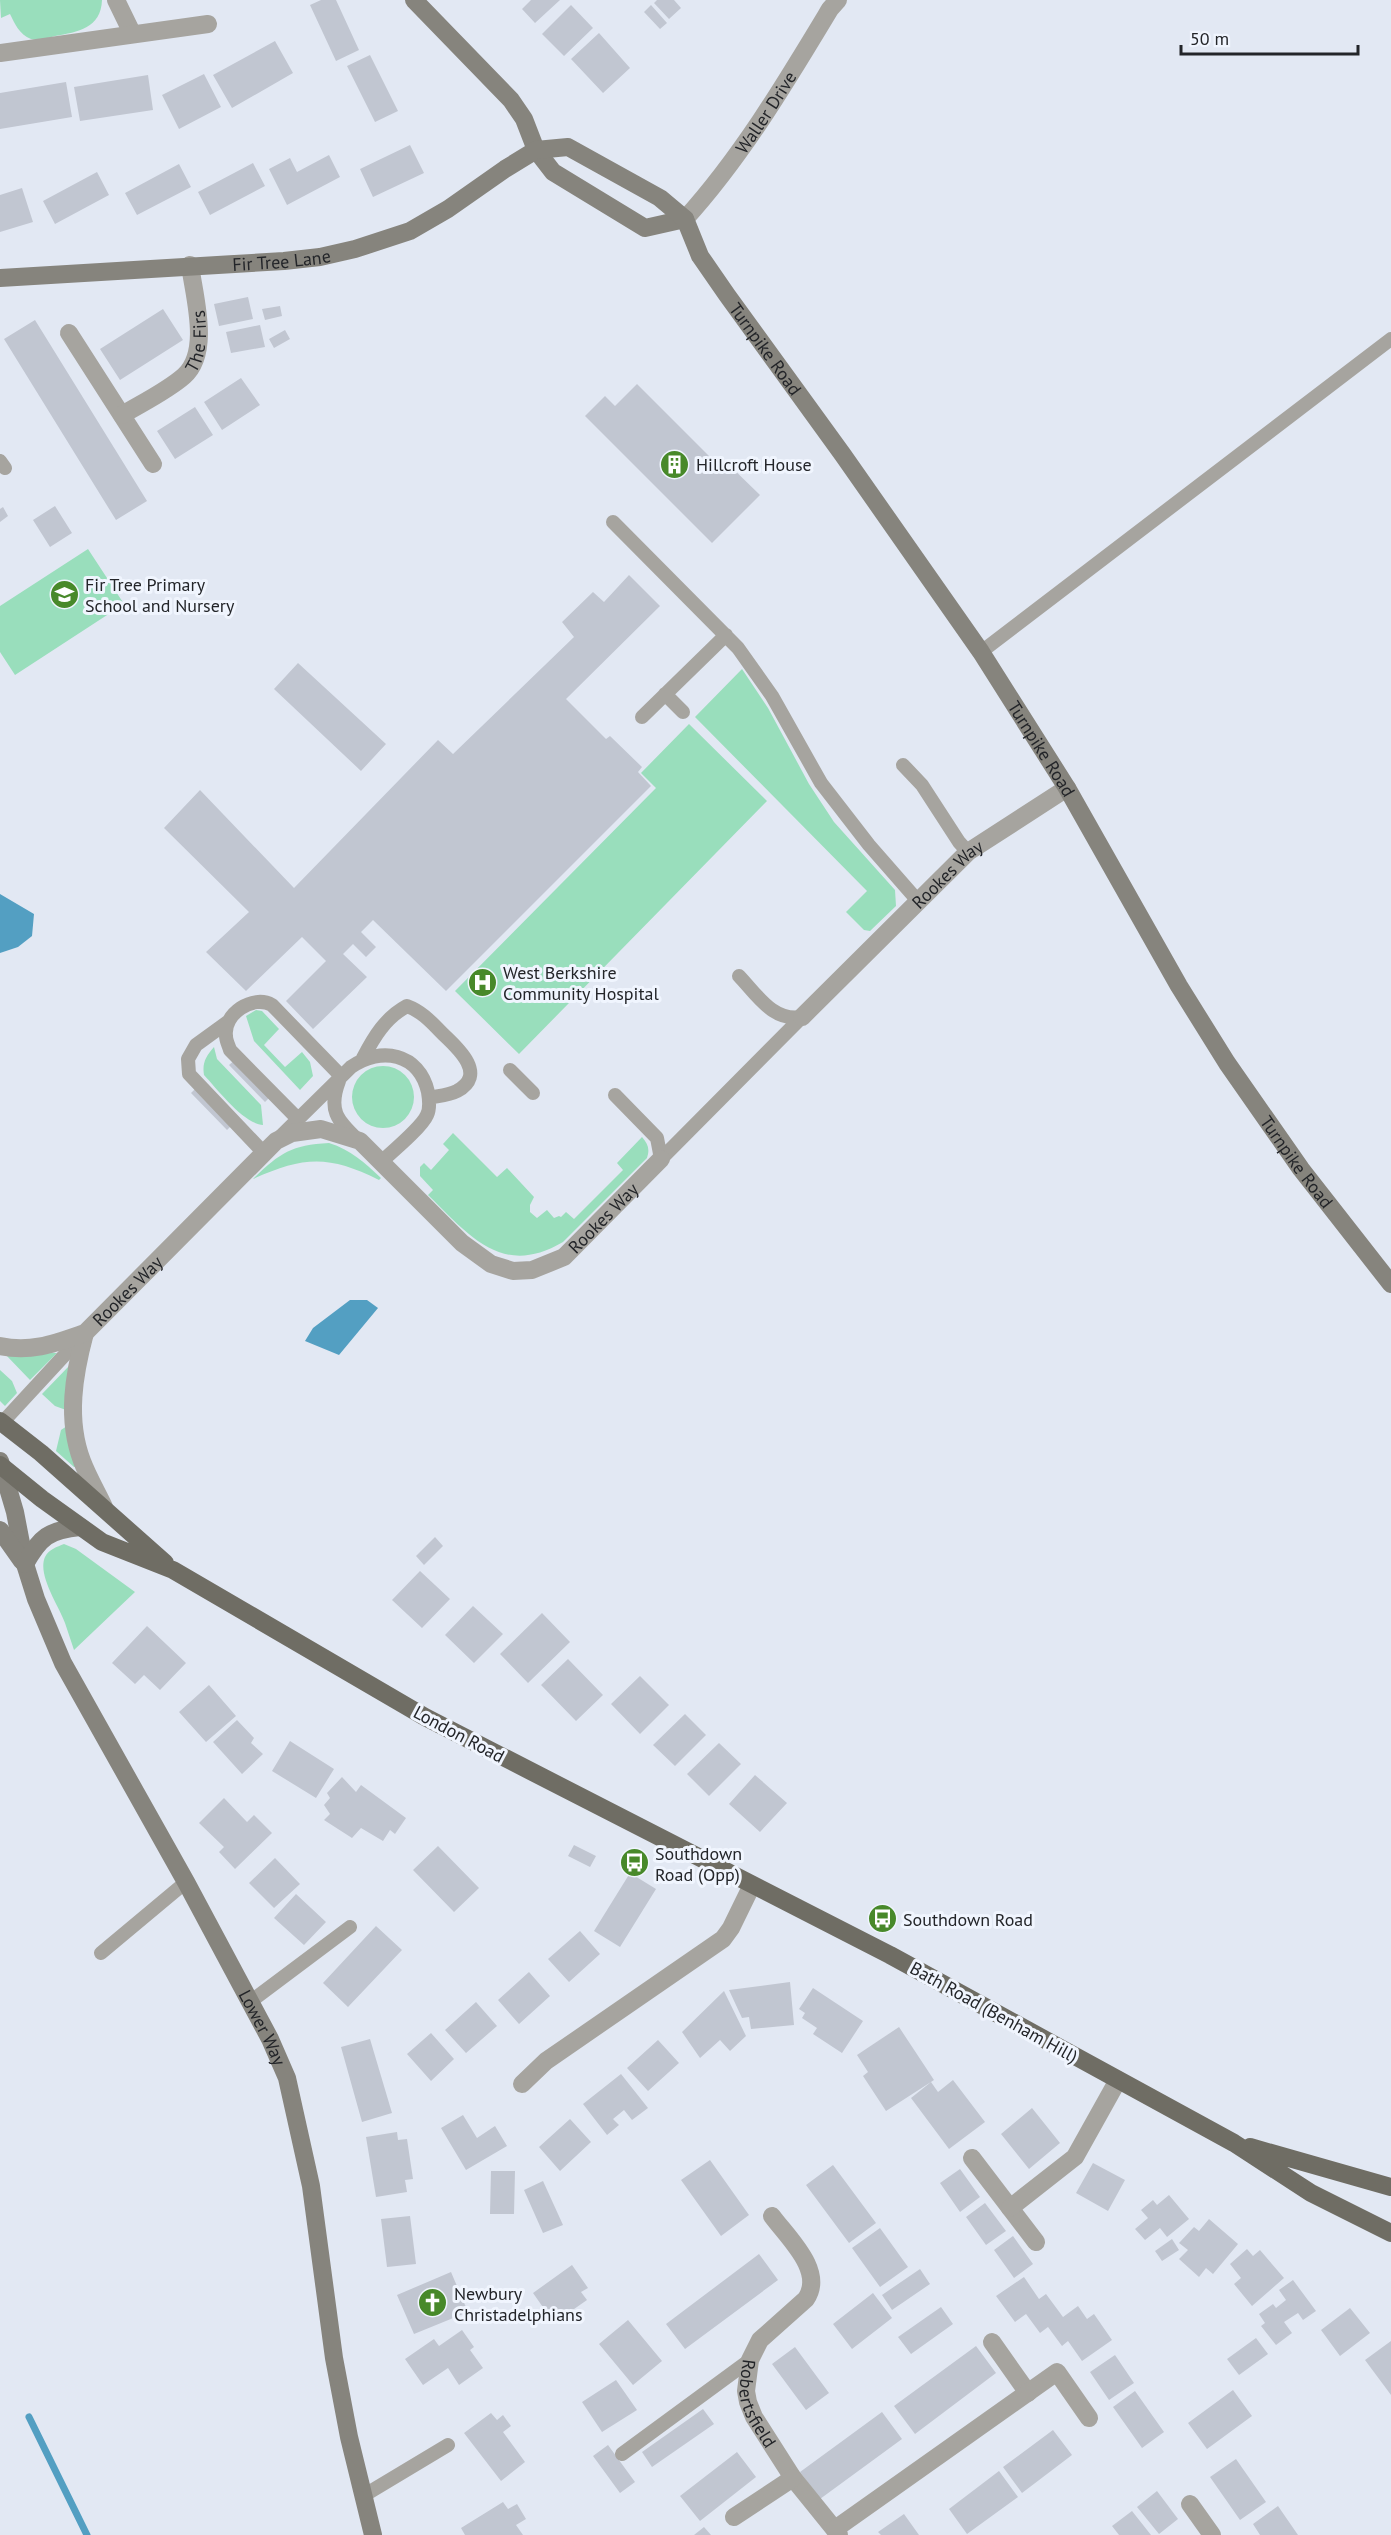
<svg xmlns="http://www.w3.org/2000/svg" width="1391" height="2535" font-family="'PT Sans',sans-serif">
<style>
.green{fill:#99debc}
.water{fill:#539fc2}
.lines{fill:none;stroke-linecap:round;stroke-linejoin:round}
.stream{stroke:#539fc2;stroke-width:7}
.building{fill:#c1c6d1}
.lane{stroke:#a6a49f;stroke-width:14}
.street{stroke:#a6a49f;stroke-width:18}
.secondary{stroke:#86847d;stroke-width:18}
.primary{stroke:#6f6d64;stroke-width:18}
.labels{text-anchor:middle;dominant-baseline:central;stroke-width:6;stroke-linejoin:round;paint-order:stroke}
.street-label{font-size:18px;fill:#232529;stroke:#f0f5fe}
.poi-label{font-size:18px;fill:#232529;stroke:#f0f5fe;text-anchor:start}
</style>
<rect width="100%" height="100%" fill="#e2e8f3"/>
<path class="green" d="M 0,0 L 102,0 C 101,28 78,32 55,36 C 48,38 38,41 31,39 C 19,34 15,24 10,14 L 1,18 Z
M 88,549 L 124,604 L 15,675 L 0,652 L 0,606 Z
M 742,669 L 768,708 L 809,784 L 834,822 L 895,890 L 896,906 L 870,931 L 864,930 L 846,912 L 867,891 L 695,717 Z
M 689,724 L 767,801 L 519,1054 L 455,991 L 656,788 L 641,773 Z
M 256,1010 L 262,1011 L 279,1029 L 264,1045 L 285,1067 L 302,1052 L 310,1062 L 313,1076 L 300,1090 L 254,1041 L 246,1016 Z
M 214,1047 L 217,1059 L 261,1105 L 263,1125 C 244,1124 218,1090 204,1075 C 202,1063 206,1056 214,1047 Z
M352 1097a31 31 0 1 1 62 0a31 31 0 1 1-62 0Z
M 453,1133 L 497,1177 L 507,1168 L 534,1197 L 530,1205 L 530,1212 L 537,1218 L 547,1210 L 554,1218 L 559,1216 L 561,1217 L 566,1212 L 574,1219 L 623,1170 L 617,1163 L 642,1137 C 648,1144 650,1149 647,1158 L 563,1242 C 502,1278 470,1236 428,1195 L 433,1190 L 420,1176 L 420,1167 L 424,1163 L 431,1170 L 449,1150 L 443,1144 Z
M 329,1143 C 351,1150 364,1162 381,1178 L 379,1180 C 329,1155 304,1156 253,1179 C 280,1153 291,1145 329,1143 Z
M 52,1353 L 57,1353 L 30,1380 L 5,1354 Z
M 69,1366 L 66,1410 L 55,1406 L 42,1394 Z
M 0,1370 L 12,1381 L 17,1393 L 5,1406 L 0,1401 Z
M 67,1426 L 76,1467 L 74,1467 L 56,1451 L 61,1430 Z
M 64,1544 L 76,1549 L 135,1592 L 74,1650 C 71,1641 68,1632 65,1623 C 59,1606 37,1575 45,1557 C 49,1549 57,1547 64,1544 Z"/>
<path class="water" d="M 0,894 L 34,914 L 32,936 L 18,947 L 0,953 Z
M 350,1300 L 367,1300 L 378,1308 L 339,1355 L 305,1341 L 313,1328 Z"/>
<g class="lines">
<path class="stream" d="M 29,2417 L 87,2535"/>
</g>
<path class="building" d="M 321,0 L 336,0 L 359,50 L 336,61 L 310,5 Z
M 531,0 L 560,0 L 535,23 L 522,9 Z
M 657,0 L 674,0 L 681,8 L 669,19 L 654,3 Z
M 571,5 L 593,28 L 564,56 L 542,34 Z
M 651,5 L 667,23 L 660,29 L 644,12 Z
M 599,33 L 630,68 L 603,93 L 571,59 Z
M 275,41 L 293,73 L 232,108 L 213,75 Z
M 370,55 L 398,111 L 375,122 L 347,66 Z
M 204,74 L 221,107 L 179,129 L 162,95 Z
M 148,75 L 153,110 L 80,121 L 74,87 Z
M 66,82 L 72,117 L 0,129 L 0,93 Z
M 410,145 L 424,173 L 373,197 L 360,169 Z
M 329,155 L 340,177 L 287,205 L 269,169 L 290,158 L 297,172 Z
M 253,163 L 265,186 L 210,215 L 198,192 Z
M 179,164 L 191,187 L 137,215 L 125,193 Z
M 97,172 L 109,195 L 55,224 L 43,201 Z
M 22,188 L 33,222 L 0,232 L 0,195 Z
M 248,297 L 253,319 L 219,326 L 214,304 Z
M 280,306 L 282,316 L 265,320 L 262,309 Z
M 163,309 L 183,340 L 120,380 L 100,349 Z
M 35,320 L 147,501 L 116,520 L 4,339 Z
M 260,325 L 265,347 L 231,353 L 226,332 Z
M 285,330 L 290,339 L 274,348 L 269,339 Z
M 241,378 L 260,405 L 222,430 L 204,402 Z
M 637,384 L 720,467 L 725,461 L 760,495 L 712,543 L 585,416 L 605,396 L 615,406 Z
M 195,407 L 213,435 L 175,459 L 157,431 Z
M 55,506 L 72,533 L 50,547 L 33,520 Z
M 3,507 L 8,516 L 0,522 L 0,509 Z
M 629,575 L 660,606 L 566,699 L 606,739 L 610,736 L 642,767 L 638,772 L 651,786 L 446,991 L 373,920 L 361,932 L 376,947 L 366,957 L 353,944 L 343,954 L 367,977 L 313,1029 L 286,1001 L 326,961 L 302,937 L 246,991 L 206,952 L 249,912 L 164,828 L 200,790 L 294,888 L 438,740 L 453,754 L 574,637 L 562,622 L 593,592 L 604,602 Z
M 298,663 L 386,744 L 361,771 L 274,689 Z
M 236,1059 L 272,1095 L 265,1102 L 229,1065 Z
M 198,1086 L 234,1123 L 227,1130 L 191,1093 Z
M 435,1537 L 443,1546 L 424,1565 L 416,1556 Z
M 420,1571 L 450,1599 L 422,1628 L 392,1600 Z
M 473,1606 L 503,1634 L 474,1663 L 445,1635 Z
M 542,1613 L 570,1642 L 528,1683 L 500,1654 Z
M 147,1626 L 186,1663 L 160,1690 L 144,1675 L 135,1684 L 112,1663 Z
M 568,1659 L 603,1695 L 576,1721 L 541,1685 Z
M 640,1676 L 669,1705 L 640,1734 L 611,1704 Z
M 209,1685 L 236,1716 L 206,1742 L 179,1712 Z
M 685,1714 L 706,1735 L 675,1766 L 653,1745 Z
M 237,1720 L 254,1738 L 251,1743 L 263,1754 L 242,1774 L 213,1742 Z
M 290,1741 L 334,1769 L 316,1798 L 272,1771 Z
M 719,1743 L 741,1764 L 709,1796 L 687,1774 Z
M 755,1775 L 787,1803 L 760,1832 L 729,1804 Z
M 342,1777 L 356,1792 L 361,1785 L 406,1818 L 395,1834 L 390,1830 L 383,1841 L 361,1828 L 352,1838 L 324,1820 L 330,1814 L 324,1805 L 330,1798 L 327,1793 Z
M 224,1798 L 247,1822 L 254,1815 L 272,1833 L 235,1869 L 219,1852 L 224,1847 L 199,1823 Z
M 574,1845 L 596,1856 L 590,1867 L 568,1856 Z
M 438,1846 L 479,1888 L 454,1912 L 413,1870 Z
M 275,1858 L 300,1884 L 274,1908 L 249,1883 Z
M 630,1873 L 656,1889 L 620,1947 L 594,1931 Z
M 296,1894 L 326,1922 L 304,1945 L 274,1918 Z
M 376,1926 L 402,1950 L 348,2007 L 323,1983 Z
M 580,1931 L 600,1954 L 569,1982 L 548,1959 Z
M 529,1972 L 550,1996 L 519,2024 L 498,2000 Z
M 790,1982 L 794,2025 L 751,2029 L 749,2017 L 742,2018 L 729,1990 Z
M 813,1988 L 863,2021 L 842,2053 L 813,2034 L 817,2028 L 802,2018 L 805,2013 L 799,2009 Z
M 724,1991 L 746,2036 L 730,2051 L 720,2040 L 700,2058 L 682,2032 Z
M 476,2002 L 497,2026 L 466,2053 L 445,2030 Z
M 899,2027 L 934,2080 L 886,2111 L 863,2076 L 868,2072 L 857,2055 Z
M 431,2033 L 454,2059 L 431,2081 L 407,2054 Z
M 370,2039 L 392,2113 L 362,2122 L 341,2047 Z
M 658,2040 L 679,2063 L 648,2091 L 627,2068 Z
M 621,2074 L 648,2108 L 632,2120 L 624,2110 L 613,2119 L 619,2125 L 607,2135 L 583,2104 Z
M 953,2080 L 985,2122 L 949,2149 L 911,2098 L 931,2082 L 938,2092 Z
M 1032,2108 L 1060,2143 L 1029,2169 L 1001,2134 Z
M 463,2115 L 477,2138 L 495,2126 L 507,2146 L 466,2170 L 441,2128 Z
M 570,2119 L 591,2142 L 560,2171 L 539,2147 Z
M 397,2132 L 398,2140 L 407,2139 L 413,2179 L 405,2180 L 407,2192 L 376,2197 L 366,2137 Z
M 710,2160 L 749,2215 L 721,2236 L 681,2180 Z
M 1093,2163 L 1125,2180 L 1108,2211 L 1076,2193 Z
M 833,2165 L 876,2223 L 849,2243 L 806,2185 Z
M 960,2169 L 980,2197 L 960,2212 L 940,2183 Z
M 491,2171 L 515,2171 L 514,2214 L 490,2214 Z
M 543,2181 L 563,2225 L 543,2233 L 524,2190 Z
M 1169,2195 L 1189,2219 L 1167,2237 L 1160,2228 L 1145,2240 L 1135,2229 L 1148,2218 L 1141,2210 L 1153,2200 L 1157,2205 Z
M 985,2203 L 1006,2231 L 986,2245 L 966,2217 Z
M 410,2216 L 416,2264 L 387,2267 L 381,2219 Z
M 1209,2219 L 1238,2244 L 1213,2274 L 1206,2268 L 1199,2277 L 1179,2259 L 1188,2250 L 1179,2243 L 1194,2227 L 1199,2231 Z
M 880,2228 L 908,2267 L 880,2287 L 852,2248 Z
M 1013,2236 L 1033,2264 L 1014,2278 L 994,2250 Z
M 1172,2239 L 1179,2250 L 1162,2261 L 1155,2251 Z
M 1247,2249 L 1253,2256 L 1260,2250 L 1284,2278 L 1252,2306 L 1234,2284 L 1241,2278 L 1230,2264 Z
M 759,2254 L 778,2280 L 685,2349 L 666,2324 Z
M 572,2265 L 588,2288 L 581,2292 L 587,2300 L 554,2323 L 533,2293 Z
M 920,2269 L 930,2284 L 892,2310 L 882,2295 Z
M 451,2272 L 468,2312 L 414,2334 L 397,2295 Z
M 1024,2277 L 1039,2299 L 1046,2294 L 1063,2317 L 1078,2306 L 1087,2319 L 1094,2314 L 1112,2340 L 1082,2361 L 1068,2341 L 1062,2346 L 1048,2327 L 1040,2333 L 1026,2314 L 1015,2322 L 996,2296 Z
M 1293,2280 L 1316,2311 L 1303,2320 L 1298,2313 L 1284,2322 L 1292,2333 L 1276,2345 L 1261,2326 L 1265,2323 L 1259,2314 L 1273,2304 L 1276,2308 L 1286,2300 L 1279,2290 Z
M 873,2293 L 892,2318 L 852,2349 L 833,2324 Z
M 941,2307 L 953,2324 L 911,2354 L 898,2337 Z
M 1350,2308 L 1370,2333 L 1340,2356 L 1321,2330 Z
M 628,2320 L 662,2361 L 633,2385 L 599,2344 Z
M 462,2330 L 474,2347 L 470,2350 L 483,2368 L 459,2385 L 448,2368 L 423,2385 L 405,2359 L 434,2339 L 439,2346 Z
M 1256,2338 L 1268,2354 L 1239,2375 L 1227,2359 Z
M 1391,2341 L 1391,2395 L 1365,2360 Z
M 976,2346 L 996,2373 L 915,2434 L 894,2406 Z
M 795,2347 L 829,2393 L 806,2410 L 772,2364 Z
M 1115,2355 L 1134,2383 L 1109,2400 L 1090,2372 Z
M 616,2380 L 637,2410 L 602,2432 L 582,2402 Z
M 1233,2390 L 1252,2416 L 1207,2449 L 1188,2423 Z
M 1135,2391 L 1164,2432 L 1142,2448 L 1113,2407 Z
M 703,2409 L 714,2424 L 652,2467 L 642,2452 Z
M 882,2412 L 902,2439 L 820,2499 L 800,2472 Z
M 491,2413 L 497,2420 L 503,2415 L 511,2426 L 503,2432 L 525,2462 L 501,2481 L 464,2433 Z
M 1053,2430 L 1072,2455 L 1022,2493 L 1003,2467 Z
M 608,2445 L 635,2482 L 620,2493 L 593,2456 Z
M 737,2452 L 756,2477 L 700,2521 L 680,2496 Z
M 1236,2459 L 1266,2502 L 1240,2520 L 1210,2477 Z
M 999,2471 L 1018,2497 L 967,2534 L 949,2509 Z
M 1157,2491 L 1178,2519 L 1159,2534 L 1137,2507 Z
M 503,2502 L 508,2509 L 517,2504 L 526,2519 L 516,2525 L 523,2535 L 465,2535 L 461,2528 Z
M 1278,2506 L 1298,2535 L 1260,2535 L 1253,2524 Z
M 1132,2511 L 1151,2535 L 1119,2535 L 1112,2526 Z
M 904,2514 L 919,2535 L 881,2535 L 878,2532 Z
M 704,2527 L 711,2535 L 694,2535 Z"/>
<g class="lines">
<path class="lane" d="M 0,461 L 5,468
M 613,522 L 738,648 L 772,696 L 821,783 L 869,845 L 918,901
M 981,652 L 1391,339
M 665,694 L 683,712
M 642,717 L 726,635
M 903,765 L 922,785 L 959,842 L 968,852
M 739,976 C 757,995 773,1022 802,1017
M 229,1021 L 196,1045 L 188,1059 L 189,1074 L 264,1153
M 363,1058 C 374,1037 385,1018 407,1006 C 423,1012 432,1023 444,1035 C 459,1049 487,1075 457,1091 C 449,1095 438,1096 429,1098
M 510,1070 L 533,1093
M 339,1081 C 328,1110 337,1120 357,1139
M 615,1095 L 657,1138 L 661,1159
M 298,1119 L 230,1050 C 229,1046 226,1041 226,1036 C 223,1014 253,994 272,1005 L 341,1076
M 281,1136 L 351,1067 C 381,1046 419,1053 428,1092 C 429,1098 430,1109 427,1115 C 422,1127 392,1152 381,1162
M 661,1159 L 802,1017
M 0,1425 L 84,1334
M 101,1953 L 186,1882
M 250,2002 L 350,1927
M 622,2454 L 750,2360
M 363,2496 L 448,2445"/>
<g class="street">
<path d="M 116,0 L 132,33"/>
<path d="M 0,53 L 208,24"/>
<path id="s1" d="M 685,219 C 742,156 786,82 830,9 L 838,0"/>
<path d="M 69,333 L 153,464"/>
<path id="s2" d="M 122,415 C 142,403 167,391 184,376 C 211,352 194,296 190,265"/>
<path id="s3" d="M 802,1017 L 968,852 L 1067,788"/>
<path d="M 85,1333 C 74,1374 66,1419 82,1461 C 88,1477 97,1492 104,1507"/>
<path id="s4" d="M 0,1346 C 31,1353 56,1343 85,1333 L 276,1141 L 292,1133 L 321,1129 L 360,1141 L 462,1243 L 491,1264 L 513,1271 L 532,1270 L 564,1257 L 661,1159"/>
<path d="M 522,2084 L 546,2061 L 723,1939 L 731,1928 L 752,1885"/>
<path d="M 972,2158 L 1036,2242"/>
<path d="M 1010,2208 L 1075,2157 L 1118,2080"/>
<path id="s5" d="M 772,2216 C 788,2238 825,2271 806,2299 L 760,2340 L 750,2360 L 746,2391 L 748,2402 L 754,2417 L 793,2478 L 839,2535"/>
<path d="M 992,2342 L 1028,2393"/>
<path d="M 1190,2504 L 1212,2535"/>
<path d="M 734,2517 L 793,2478"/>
<path d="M 835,2529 L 1057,2372 L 1089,2418"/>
</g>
<g class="secondary">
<path d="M 414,0 L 511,100 L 524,119 L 536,150 L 553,172 L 645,228 L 685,219"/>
<path id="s6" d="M 0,278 L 284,261 L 320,257 L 355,249 L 410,231 L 448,209 L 505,169 L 536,150 L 568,147 L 660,198 L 685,219 L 700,256 L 727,295 L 843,455 L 981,652 L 1067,788 L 1179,986 L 1227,1063 L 1301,1169 L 1391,1284"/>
<path id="s7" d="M 0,1461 L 15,1512 L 25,1564 L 36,1599 L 63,1663 L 186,1882 L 270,2039 L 287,2078 L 311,2186 L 334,2358 L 349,2437 L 373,2535"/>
<path d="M 0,1530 L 22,1561"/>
<path d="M 25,1564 C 40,1537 49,1530 80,1527"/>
</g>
<path class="primary" d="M 0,1421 L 41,1453 L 165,1563
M 0,1465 L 42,1499 L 102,1542 L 173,1570 L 425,1717 L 890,1955 L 1234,2143 L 1311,2193 L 1391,2233
M 1250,2147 L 1391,2187"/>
</g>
<defs>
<symbol id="building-disc" viewBox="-11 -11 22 22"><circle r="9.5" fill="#48892a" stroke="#f0f5fe"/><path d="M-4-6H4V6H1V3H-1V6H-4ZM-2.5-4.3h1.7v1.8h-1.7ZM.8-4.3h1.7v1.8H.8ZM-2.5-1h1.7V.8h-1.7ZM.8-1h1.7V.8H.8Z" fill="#fff"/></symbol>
<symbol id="school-disc" viewBox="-11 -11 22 22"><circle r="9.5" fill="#48892a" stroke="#f0f5fe"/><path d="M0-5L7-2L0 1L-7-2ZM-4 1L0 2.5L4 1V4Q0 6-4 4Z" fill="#fff"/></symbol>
<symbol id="hospital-disc" viewBox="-11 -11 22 22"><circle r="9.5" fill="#48892a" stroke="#f0f5fe"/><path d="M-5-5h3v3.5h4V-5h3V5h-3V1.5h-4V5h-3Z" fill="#fff"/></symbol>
<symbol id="bus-disc" viewBox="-11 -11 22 22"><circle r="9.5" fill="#48892a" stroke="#f0f5fe"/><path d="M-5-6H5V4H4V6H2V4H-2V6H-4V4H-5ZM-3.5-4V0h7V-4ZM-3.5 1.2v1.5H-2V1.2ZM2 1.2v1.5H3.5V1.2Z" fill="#fff"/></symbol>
<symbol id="church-disc" viewBox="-11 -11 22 22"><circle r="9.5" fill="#48892a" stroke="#f0f5fe"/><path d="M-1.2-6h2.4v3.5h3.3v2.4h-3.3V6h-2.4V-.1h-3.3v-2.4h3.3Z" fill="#fff"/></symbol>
</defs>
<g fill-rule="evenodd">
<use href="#building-disc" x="658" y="448" width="33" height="33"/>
<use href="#school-disc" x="48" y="578" width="33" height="33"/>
<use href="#hospital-disc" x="466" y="966" width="33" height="33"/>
<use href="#bus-disc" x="618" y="1846" width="33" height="33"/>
<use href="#bus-disc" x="866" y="1902" width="33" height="33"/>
<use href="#church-disc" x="416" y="2286" width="33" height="33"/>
</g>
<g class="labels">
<g class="street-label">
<text stroke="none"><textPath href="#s1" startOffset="134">Waller Drive</textPath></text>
<text stroke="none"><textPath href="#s6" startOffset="282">Fir Tree Lane</textPath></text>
<text stroke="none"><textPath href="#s2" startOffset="112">The Firs</textPath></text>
<text stroke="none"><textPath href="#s6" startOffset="888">Turnpike Road</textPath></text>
<text stroke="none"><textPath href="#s6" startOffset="1374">Turnpike Road</textPath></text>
<text stroke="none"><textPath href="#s3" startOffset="204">Rookes Way</textPath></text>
<text stroke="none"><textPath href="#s6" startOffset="1860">Turnpike Road</textPath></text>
<text stroke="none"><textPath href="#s4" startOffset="758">Rookes Way</textPath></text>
<text stroke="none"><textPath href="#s4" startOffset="147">Rookes Way</textPath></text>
<text transform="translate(459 1734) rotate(28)">London Road</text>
<text transform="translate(994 2012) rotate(29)">Bath Road (Benham Hill)</text>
<text stroke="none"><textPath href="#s7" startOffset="628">Lower Way</textPath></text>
<text stroke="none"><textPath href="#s5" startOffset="226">Robertsfield</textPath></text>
</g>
<g class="poi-label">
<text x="696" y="464">Hillcroft House</text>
<text x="85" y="584">Fir Tree Primary<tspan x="85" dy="21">School and Nursery</tspan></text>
<text x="503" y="972">West Berkshire<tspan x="503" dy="21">Community Hospital</tspan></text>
<text x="655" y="1853">Southdown<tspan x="655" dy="21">Road (Opp)</tspan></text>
<text x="903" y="1919">Southdown Road</text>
<text x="454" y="2293">Newbury<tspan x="454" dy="21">Christadelphians</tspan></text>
</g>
</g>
<path d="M1181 45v9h177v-9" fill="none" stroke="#232529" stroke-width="3"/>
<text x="1190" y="45" font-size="18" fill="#232529" stroke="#f0f5fe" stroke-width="4.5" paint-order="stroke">50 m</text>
</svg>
